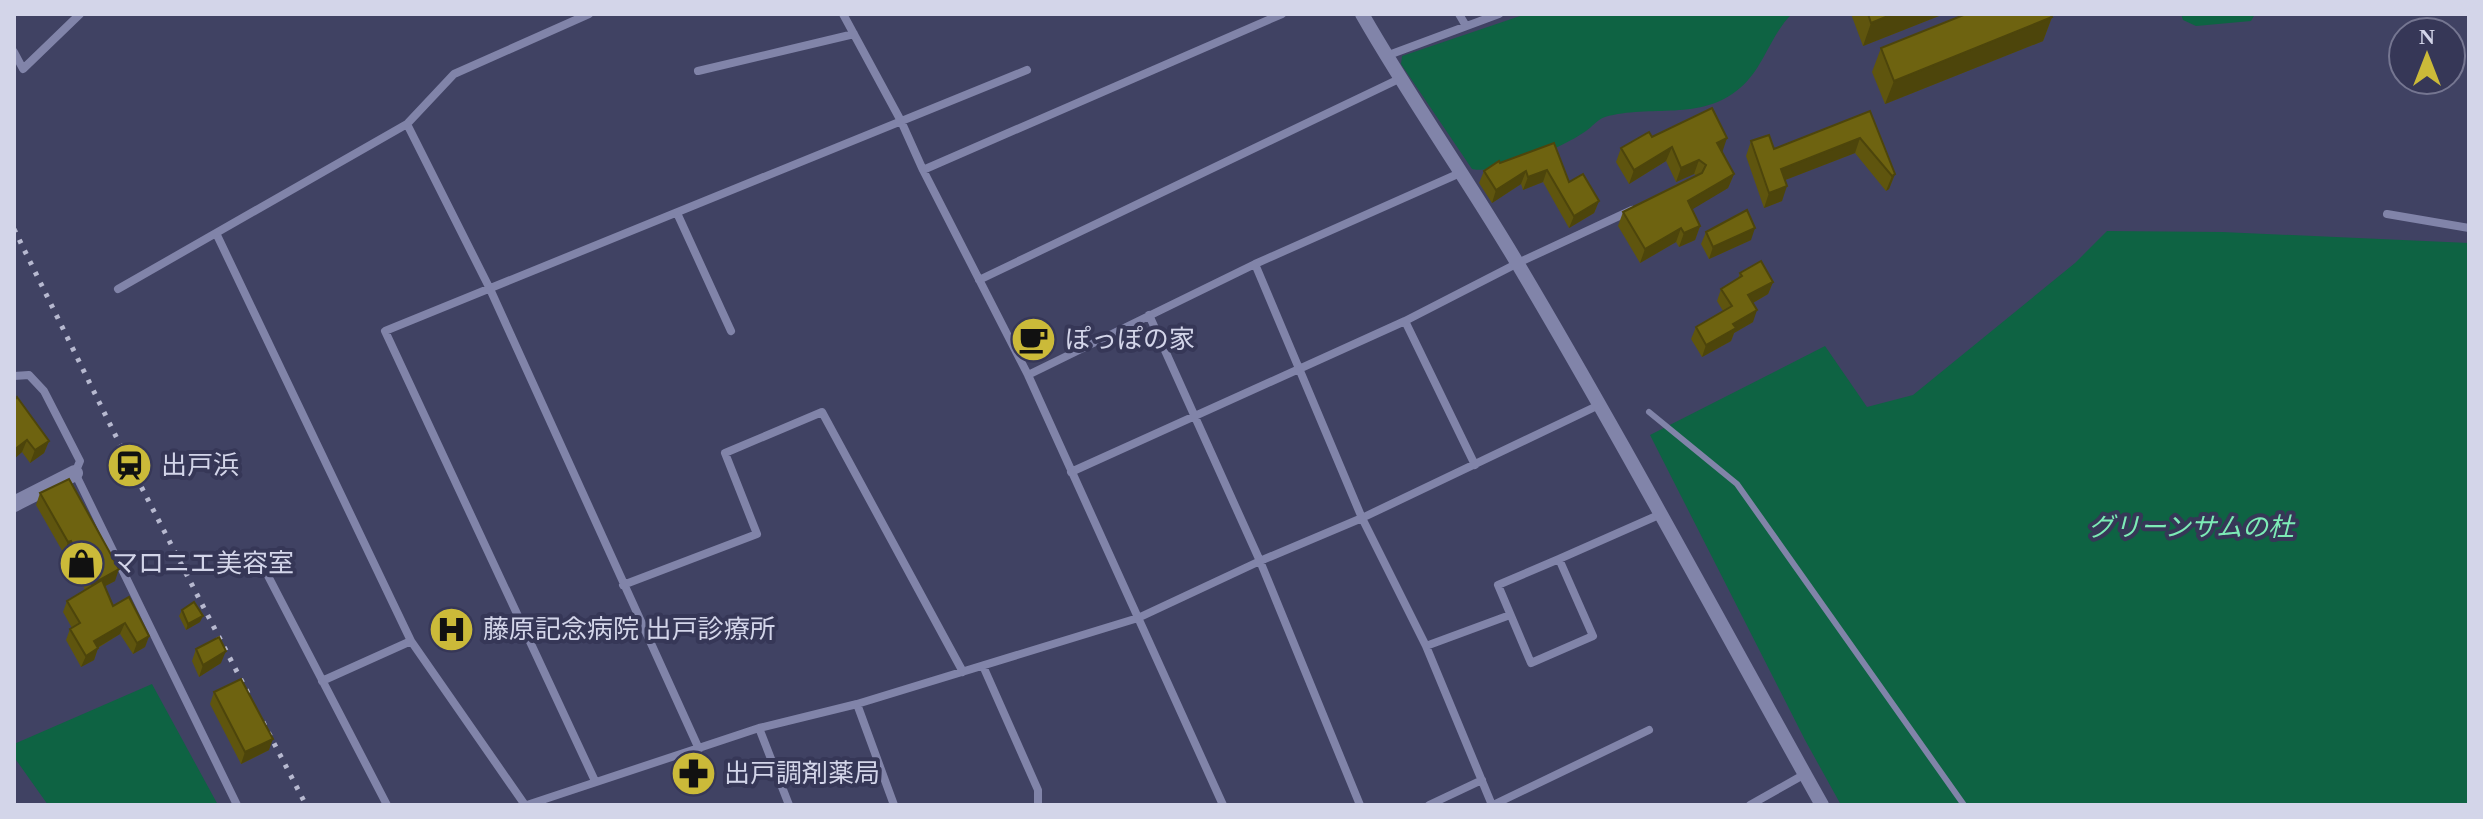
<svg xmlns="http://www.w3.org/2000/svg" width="2483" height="819" font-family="'Times New Roman','Noto Sans JP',serif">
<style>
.green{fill:#0e6343}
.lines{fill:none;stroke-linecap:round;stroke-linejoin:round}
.service{stroke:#8184a9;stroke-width:6}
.minor{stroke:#8184a9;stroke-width:8}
.tertiary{stroke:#8184a9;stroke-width:14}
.secondary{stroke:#8184a9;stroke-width:16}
.rail{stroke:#b7b9d0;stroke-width:5;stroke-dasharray:4 8;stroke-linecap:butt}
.wall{fill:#5f550e}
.shaded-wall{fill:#4d450b}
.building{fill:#6e6310;stroke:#4d450b;stroke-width:2}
.labels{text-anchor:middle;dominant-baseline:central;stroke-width:8;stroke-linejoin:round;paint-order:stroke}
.poi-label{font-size:26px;fill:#d3d5e9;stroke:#363757;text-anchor:start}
.park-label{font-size:26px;font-style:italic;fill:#7cebb6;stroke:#363757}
</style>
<rect width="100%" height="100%" fill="#404263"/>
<path class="green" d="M 1526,14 L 1792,14 C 1770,35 1764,68 1740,88 C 1701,122 1650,104 1605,117 C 1598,119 1592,127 1586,131 C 1562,148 1499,175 1472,169 L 1401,64 L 1402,56 Z
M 2181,14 L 2255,14 L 2251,21 L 2196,26 L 2183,20 Z
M 2107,231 L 2222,232 L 2469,243 L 2469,805 L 1841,805 L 1805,740 L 1650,435 L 1825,346 L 1867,407 L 1913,395 L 2075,263 Z
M 152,684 L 218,805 L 48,805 L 14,757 L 14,744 Z"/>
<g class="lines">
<path class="service" d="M 1649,412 L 1737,484 L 1964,805"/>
<path class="minor" d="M 843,14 L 901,121 L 923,170 L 1028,375 L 1223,805
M 1459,14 L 1466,26
M 14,52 L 23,69 L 80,14
M 1386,56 L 1499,14
M 698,71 L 854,34
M 407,124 L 490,289 L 699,749
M 923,170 L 1282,14
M 677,213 L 731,331
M 2387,214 L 2469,228
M 216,233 L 411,641 L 525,805
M 1255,264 L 1362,518 L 1426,646 L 1492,805
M 979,280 L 1399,79
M 118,289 L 407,124 L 454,74 L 589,14
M 1149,315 L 1260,561 L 1360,805
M 1405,321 L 1475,465
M 1028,375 L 1255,264 L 1460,173
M 14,376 L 29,375 L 44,391 L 80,461 L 75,473 L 237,805
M 1071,472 L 1405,321 L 1518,263 L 1632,210
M 1559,559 L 1593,636 L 1531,663 L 1498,585 Z
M 1559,559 L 1661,514
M 266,572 L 387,805
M 623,585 L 757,534 L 725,453 L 822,412 L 963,672
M 1426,646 L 1510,615
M 983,666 L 1038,790 L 1038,805
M 322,681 L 411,641
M 857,704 L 894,805
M 759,728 L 789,805
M 595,781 L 385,331 L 1027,70
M 527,805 L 759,728 L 857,704 L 1138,618 L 1260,561 L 1362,518 L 1599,405
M 1429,805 L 1482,780
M 1493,805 L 1649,730
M 1750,805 L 1805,774"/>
<path class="tertiary" d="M 1362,14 C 1411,100 1469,181 1519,266 C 1624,443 1721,625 1822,805"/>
<path class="secondary" d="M 14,504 L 75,473"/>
<path class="rail" d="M 14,229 L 130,465 L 250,697
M 263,722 L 306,805"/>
</g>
<path class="wall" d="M 1851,14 L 1944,14 L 1863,46 Z
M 2052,17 L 2043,41 L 1885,104 L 1872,72 L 1881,48 Z
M 1870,111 L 1895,174 L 1889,189 L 1886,191 L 1855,153 L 1785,180 L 1782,201 L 1764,208 L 1746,156 L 1751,141 L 1774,149 Z
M 1652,137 L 1722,152 L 1734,174 L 1728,188 L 1692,209 L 1700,226 L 1695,240 L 1679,247 L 1676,242 L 1640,263 L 1618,226 L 1623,212 L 1697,176 L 1694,174 L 1676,182 L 1666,161 L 1629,184 L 1616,162 L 1621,148 Z
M 1554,143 L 1569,182 L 1599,201 L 1594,213 L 1569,228 L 1543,182 L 1523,190 L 1521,184 L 1492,203 L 1479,183 L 1484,171 Z
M 1706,232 L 1751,240 L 1709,259 L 1701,244 Z
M 1740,273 L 1773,282 L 1768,294 L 1753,303 L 1753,322 L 1734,333 L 1731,341 L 1702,357 L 1691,339 L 1696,327 L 1723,311 L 1717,301 L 1721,289 L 1738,279 Z
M 14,401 L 49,441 L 44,453 L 30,463 L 22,452 L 14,459 Z
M 40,493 L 115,581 L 105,586 L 113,606 L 149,636 L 145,647 L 133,654 L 120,634 L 98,648 L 94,660 L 81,667 L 66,640 L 70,629 L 72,628 L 63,612 L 67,601 L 85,590 L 67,553 L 64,554 L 36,505 Z
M 182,610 L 200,622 L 186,630 L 179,616 Z
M 196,649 L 221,663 L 199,677 L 192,661 Z
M 214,692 L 269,750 L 241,764 L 210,704 Z"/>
<path class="shaded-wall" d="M 1893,14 L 1944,14 L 1863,46 L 1871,23 Z
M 2052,17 L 2043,41 L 1885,104 L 1894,81 Z
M 1727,138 L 1722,153 L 1717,143 Z
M 1860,138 L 1855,153 L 1775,184 L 1781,169 Z
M 1672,147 L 1666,161 L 1629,184 L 1634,170 Z
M 1699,160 L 1694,174 L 1676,182 L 1681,168 Z
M 1547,170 L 1543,182 L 1523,190 L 1528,177 Z
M 1526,171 L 1521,184 L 1492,203 L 1496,190 Z
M 1734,174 L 1728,188 L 1683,215 L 1688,201 Z
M 1895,174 L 1889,189 L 1886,191 L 1892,176 Z
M 1787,186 L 1782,201 L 1764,208 L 1769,193 Z
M 1599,201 L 1594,213 L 1569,228 L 1574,216 Z
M 1700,226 L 1695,240 L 1679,247 L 1684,233 Z
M 1681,228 L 1676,242 L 1640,263 L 1645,249 Z
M 1755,228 L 1751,240 L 1709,259 L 1713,247 Z
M 1773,282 L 1768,294 L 1744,308 L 1748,295 Z
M 1757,310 L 1753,322 L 1734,333 L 1731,341 L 1702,357 L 1706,345 L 1733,324 Z
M 27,440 L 22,452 L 14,459 L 14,450 Z
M 49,441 L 44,453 L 30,463 L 35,450 Z
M 71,541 L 67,553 L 64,554 L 68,542 Z
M 119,569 L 115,581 L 88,595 L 92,584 Z
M 203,616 L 200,622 L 186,630 L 188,624 Z
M 125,623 L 120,634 L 90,652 L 94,641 Z
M 149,636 L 145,647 L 133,654 L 137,643 Z
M 98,648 L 94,660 L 81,667 L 86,656 Z
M 226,651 L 221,663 L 199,677 L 203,665 Z
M 273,739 L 269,750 L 241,764 L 245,752 Z"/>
<path class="building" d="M 1868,14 L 1893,14 L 1871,23 Z
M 1966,14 L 2050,14 L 2052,17 L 1894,81 L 1881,48 Z
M 1712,108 L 1727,138 L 1717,143 L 1734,174 L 1688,201 L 1700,226 L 1684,233 L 1681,228 L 1645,249 L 1623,212 L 1702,173 L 1706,165 L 1699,160 L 1681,168 L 1672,147 L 1634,170 L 1621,148 L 1649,132 L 1652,137 Z
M 1870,111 L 1895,174 L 1892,176 L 1860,138 L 1781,169 L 1787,186 L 1769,193 L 1751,141 L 1769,135 L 1774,149 Z
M 1554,143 L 1569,182 L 1583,174 L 1599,201 L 1574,216 L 1547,170 L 1528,177 L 1526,171 L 1496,190 L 1484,171 L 1499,161 L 1500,163 Z
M 1747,210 L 1755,228 L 1713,247 L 1706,232 Z
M 1761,261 L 1773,282 L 1748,295 L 1757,310 L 1733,324 L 1736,328 L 1706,345 L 1696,327 L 1732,306 L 1721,289 L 1742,276 L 1740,273 Z
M 17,397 L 49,441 L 35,450 L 27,440 L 14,450 L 14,401 Z
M 69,479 L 119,569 L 92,584 L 71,541 L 68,542 L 40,493 Z
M 102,580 L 113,606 L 129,597 L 149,636 L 137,643 L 125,623 L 94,641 L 98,648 L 86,656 L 70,629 L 80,623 L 67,601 Z
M 194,602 L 203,616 L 188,624 L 182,610 Z
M 219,637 L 226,651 L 203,665 L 196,649 Z
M 241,679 L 273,739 L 245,752 L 214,692 Z"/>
<defs>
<symbol id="cafe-disc" viewBox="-11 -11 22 22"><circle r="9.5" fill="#cbba39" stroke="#363757"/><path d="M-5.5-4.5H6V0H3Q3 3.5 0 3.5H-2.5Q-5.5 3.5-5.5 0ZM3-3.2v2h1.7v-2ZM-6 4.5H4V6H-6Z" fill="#111"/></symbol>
<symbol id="station-disc" viewBox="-11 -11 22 22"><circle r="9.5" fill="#cbba39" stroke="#363757"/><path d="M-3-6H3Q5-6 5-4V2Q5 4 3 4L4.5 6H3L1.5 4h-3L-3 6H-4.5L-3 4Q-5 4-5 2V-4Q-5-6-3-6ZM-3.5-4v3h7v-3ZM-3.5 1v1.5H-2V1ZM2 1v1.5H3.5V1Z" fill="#111"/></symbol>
<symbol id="shop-disc" viewBox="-11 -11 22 22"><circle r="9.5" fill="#cbba39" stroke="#363757"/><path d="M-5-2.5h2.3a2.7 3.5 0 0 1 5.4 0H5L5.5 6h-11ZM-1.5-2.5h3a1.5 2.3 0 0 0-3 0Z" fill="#111"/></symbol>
<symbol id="hospital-disc" viewBox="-11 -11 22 22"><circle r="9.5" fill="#cbba39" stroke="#363757"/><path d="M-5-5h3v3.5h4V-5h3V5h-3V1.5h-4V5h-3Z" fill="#111"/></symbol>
<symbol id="pharmacy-disc" viewBox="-11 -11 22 22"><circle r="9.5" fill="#cbba39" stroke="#363757"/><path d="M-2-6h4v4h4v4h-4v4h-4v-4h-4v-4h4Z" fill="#111"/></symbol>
</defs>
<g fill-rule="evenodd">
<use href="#cafe-disc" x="1008" y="314" width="51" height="51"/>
<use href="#station-disc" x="104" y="440" width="51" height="51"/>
<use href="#shop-disc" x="56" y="538" width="51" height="51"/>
<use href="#hospital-disc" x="426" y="604" width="51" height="51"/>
<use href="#pharmacy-disc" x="668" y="748" width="51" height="51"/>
</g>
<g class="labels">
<g class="poi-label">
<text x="1065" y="339">ぽっぽの家</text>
<text x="161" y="465">出戸浜</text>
<text x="112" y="563">マロニエ美容室</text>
<text x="483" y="629">藤原記念病院 出戸診療所</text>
<text x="724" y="773">出戸調剤薬局</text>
</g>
<g class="park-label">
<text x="2191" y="527">グリーンサムの杜</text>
</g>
</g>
<rect width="2483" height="819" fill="none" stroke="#d3d5e9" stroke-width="32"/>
<g transform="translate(2427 56)"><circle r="38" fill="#363757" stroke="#757691" stroke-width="2"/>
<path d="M0-6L14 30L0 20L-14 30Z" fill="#cbba39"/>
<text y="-12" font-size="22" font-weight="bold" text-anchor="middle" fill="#d3d5e9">N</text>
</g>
</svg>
